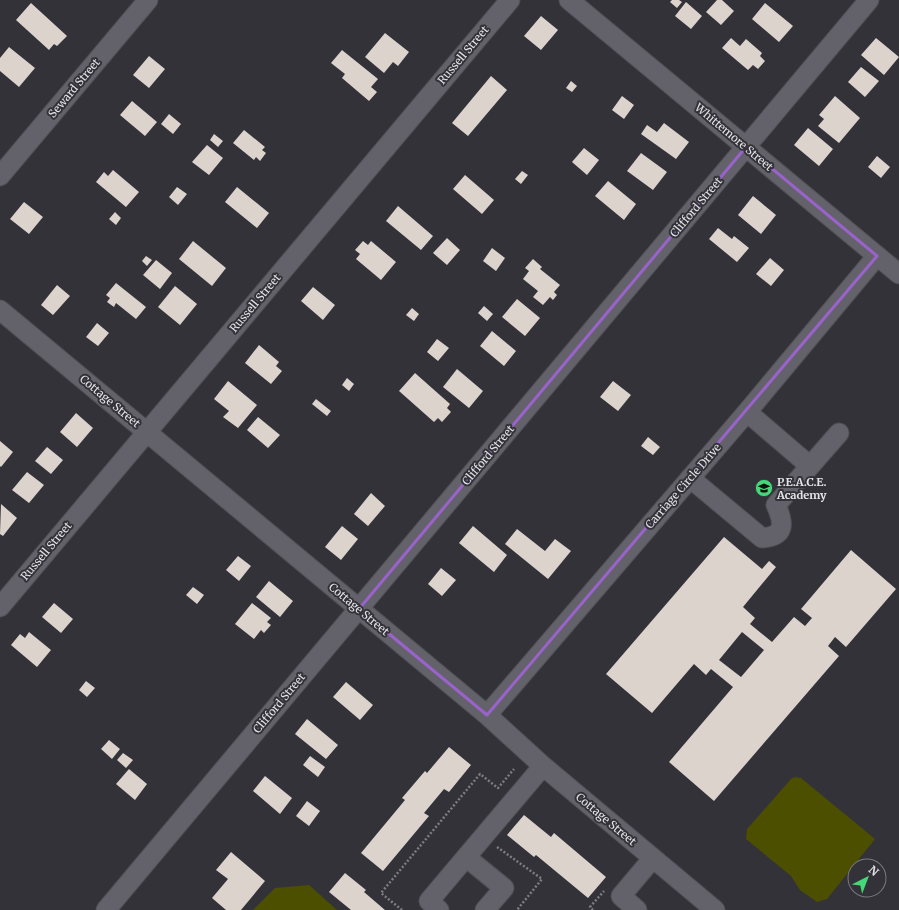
<svg xmlns="http://www.w3.org/2000/svg" width="899" height="910" font-family="Merriweather,serif">
<style>
.green{fill:#4c4f00}
.building{fill:#dcd3cd;fill-rule:evenodd}
.lines{fill:none;stroke-linecap:round;stroke-linejoin:round}
.minor-casing{stroke:#4f4f55;stroke-width:21}
.path{stroke:#7e7d83;stroke-width:2.5;stroke-dasharray:2 2;stroke-linecap:butt}
.minor{stroke:#63626a;stroke-width:19}
.marked{fill:none;stroke:#9a63cb;stroke-width:3;stroke-linejoin:round}
.labels{text-anchor:middle;dominant-baseline:central;stroke-width:4;stroke-linejoin:round;paint-order:stroke}
.street-label{font-size:11px;fill:#e4e4e8;stroke:#333239}
.poi-label{font-size:11px;font-weight:bold;fill:#e4e4e8;stroke:#333239;text-anchor:start}
</style>
<rect width="100%" height="100%" fill="#333239"/>
<path class="green" d="M 795,777 L 801,778 L 875,839 L 827,899 L 817,902 L 800,890 L 791,876 L 746,839 L 747,829 L 791,779 Z
M 309,885 L 337,910 L 253,910 L 275,888 Z"/>
<path class="building" d="M 672,0 L 679,0 L 682,2 L 677,8 L 670,2 Z
M 717,0 L 722,0 L 734,11 L 721,25 L 706,12 Z
M 686,2 L 702,16 L 691,29 L 675,16 Z
M 31,3 L 67,36 L 57,46 L 54,44 L 49,50 L 16,20 Z
M 765,3 L 793,26 L 779,42 L 752,19 Z
M 541,16 L 558,30 L 541,50 L 524,36 Z
M 385,33 L 409,52 L 398,66 L 393,62 L 384,73 L 365,57 Z
M 731,38 L 740,46 L 746,39 L 762,53 L 760,56 L 765,61 L 758,69 L 753,65 L 748,70 L 722,48 Z
M 876,38 L 899,57 L 884,75 L 861,55 Z
M 9,47 L 35,68 L 19,87 L 0,71 L 0,58 Z
M 342,50 L 378,79 L 371,87 L 377,92 L 369,101 L 342,78 L 345,74 L 331,63 Z
M 149,56 L 165,69 L 149,88 L 133,75 Z
M 861,67 L 879,81 L 865,97 L 848,82 Z
M 491,76 L 507,90 L 468,136 L 452,123 Z
M 571,81 L 577,86 L 572,92 L 566,88 Z
M 622,96 L 634,105 L 624,119 L 612,110 Z
M 835,96 L 860,118 L 839,143 L 818,126 L 824,119 L 819,115 Z
M 132,101 L 157,122 L 145,136 L 120,115 Z
M 169,114 L 181,124 L 173,134 L 161,124 Z
M 664,123 L 689,142 L 676,159 L 641,134 L 647,125 L 657,132 Z
M 808,128 L 833,149 L 819,166 L 794,145 Z
M 244,130 L 265,147 L 262,150 L 266,153 L 260,161 L 256,157 L 254,160 L 233,143 Z
M 214,134 L 223,141 L 218,147 L 210,140 Z
M 207,145 L 223,158 L 209,175 L 192,162 Z
M 584,148 L 599,160 L 587,175 L 572,162 Z
M 641,153 L 667,172 L 653,190 L 627,171 Z
M 877,156 L 890,167 L 881,178 L 868,167 Z
M 113,170 L 139,192 L 126,207 L 96,182 L 104,172 L 108,176 Z
M 522,171 L 528,175 L 521,184 L 515,179 Z
M 465,175 L 494,200 L 482,214 L 453,189 Z
M 608,181 L 636,204 L 624,220 L 595,196 Z
M 177,187 L 187,194 L 178,205 L 169,197 Z
M 237,187 L 269,213 L 257,228 L 225,202 Z
M 753,196 L 776,215 L 761,234 L 738,215 Z
M 24,202 L 43,217 L 29,234 L 10,219 Z
M 398,206 L 433,236 L 421,250 L 386,221 Z
M 115,212 L 121,218 L 116,225 L 109,219 Z
M 718,228 L 732,239 L 734,236 L 749,248 L 737,262 L 709,239 Z
M 447,238 L 460,250 L 447,265 L 433,253 Z
M 193,241 L 226,268 L 212,286 L 179,259 Z
M 363,241 L 368,245 L 371,241 L 396,262 L 381,280 L 356,259 L 360,254 L 355,250 Z
M 492,248 L 505,258 L 496,271 L 483,261 Z
M 146,256 L 152,260 L 147,266 L 142,261 Z
M 770,258 L 784,270 L 771,286 L 756,274 Z
M 533,259 L 542,267 L 540,269 L 560,285 L 554,292 L 557,295 L 553,300 L 550,297 L 543,305 L 533,297 L 538,291 L 523,279 L 529,271 L 525,268 Z
M 156,260 L 172,273 L 160,289 L 143,275 Z
M 116,283 L 146,307 L 136,319 L 116,303 L 114,307 L 107,302 L 110,298 L 106,295 Z
M 57,285 L 70,296 L 53,315 L 41,305 Z
M 175,286 L 197,304 L 180,325 L 158,307 Z
M 313,287 L 335,305 L 323,320 L 301,301 Z
M 517,299 L 540,318 L 525,336 L 502,317 Z
M 484,306 L 493,314 L 487,321 L 478,313 Z
M 412,308 L 419,314 L 414,321 L 406,315 Z
M 97,323 L 109,333 L 98,346 L 86,337 Z
M 492,331 L 516,351 L 504,366 L 480,346 Z
M 437,339 L 449,348 L 438,361 L 427,352 Z
M 259,345 L 279,362 L 276,366 L 282,371 L 271,384 L 245,363 Z
M 457,369 L 483,391 L 469,408 L 443,387 Z
M 415,373 L 450,404 L 447,408 L 451,412 L 442,422 L 438,418 L 434,422 L 399,391 Z
M 347,378 L 354,384 L 349,391 L 342,385 Z
M 228,381 L 257,405 L 238,428 L 223,417 L 229,411 L 214,399 Z
M 613,381 L 631,395 L 618,411 L 600,397 Z
M 316,399 L 331,411 L 327,416 L 312,404 Z
M 76,413 L 93,428 L 77,447 L 60,432 Z
M 258,417 L 280,435 L 268,448 L 247,430 Z
M 648,437 L 660,447 L 653,455 L 641,446 Z
M 0,441 L 13,452 L 1,467 L 0,466 Z
M 47,447 L 63,460 L 51,474 L 35,461 Z
M 27,472 L 44,485 L 29,503 L 12,490 Z
M 371,493 L 385,506 L 368,526 L 354,514 Z
M 1,504 L 17,518 L 3,536 L 0,534 Z
M 342,526 L 358,539 L 341,560 L 325,547 Z
M 473,526 L 507,555 L 494,572 L 459,543 Z
M 517,529 L 545,551 L 555,539 L 571,551 L 548,579 L 505,544 Z
M 724,537 L 762,569 L 769,561 L 776,567 L 743,607 L 755,618 L 750,624 L 772,642 L 794,617 L 805,626 L 812,618 L 801,609 L 851,550 L 896,589 L 846,647 L 835,637 L 828,646 L 839,656 L 714,801 L 669,762 L 733,687 L 711,669 L 706,675 L 694,664 L 652,713 L 606,674 ZM 742,632 L 764,650 L 741,677 L 719,660 Z
M 238,556 L 251,566 L 239,581 L 226,570 Z
M 441,568 L 456,580 L 442,596 L 428,584 Z
M 269,581 L 293,601 L 280,617 L 256,597 Z
M 193,587 L 204,595 L 197,604 L 186,595 Z
M 54,603 L 73,619 L 61,633 L 42,617 Z
M 252,603 L 271,618 L 267,622 L 271,625 L 264,633 L 261,630 L 254,639 L 235,624 Z
M 29,632 L 51,650 L 37,667 L 11,645 L 20,634 L 25,638 Z
M 86,681 L 95,688 L 87,697 L 79,690 Z
M 346,682 L 373,705 L 360,720 L 333,697 Z
M 307,719 L 338,745 L 326,759 L 295,734 Z
M 109,740 L 120,749 L 112,759 L 101,749 Z
M 449,747 L 471,765 L 449,792 L 444,789 L 424,813 L 429,816 L 383,871 L 361,853 L 405,800 L 402,798 L 425,771 L 427,773 Z
M 123,753 L 133,760 L 126,768 L 117,760 Z
M 310,756 L 325,767 L 318,777 L 303,765 Z
M 129,769 L 147,784 L 135,800 L 116,784 Z
M 265,776 L 292,798 L 280,814 L 253,791 Z
M 307,801 L 320,811 L 309,826 L 296,816 Z
M 524,815 L 551,837 L 554,833 L 606,877 L 588,898 L 536,855 L 534,857 L 507,835 Z
M 231,852 L 265,881 L 241,910 L 226,910 L 212,898 L 228,879 L 216,870 Z
M 345,873 L 366,890 L 364,892 L 385,910 L 351,910 L 329,892 Z"/>
<g class="lines">
<defs>
<path id="minor" d="M 569,0 L 899,274
M 0,176 L 148,0
M 0,310 L 487,715 L 543,766 L 715,910
M 747,412 L 810,466
M 690,478 L 762,538 C 786,536 784,523 776,505 L 839,433
M 0,607 L 510,0
M 487,715 L 747,412 L 877,256
M 466,857 L 504,888 L 485,910
M 106,910 L 869,0
M 439,910 L 429,901 L 543,766
M 637,910 L 621,896 L 653,858"/>
</defs>
<use href="#minor" class="minor-casing"/>
<path class="path" d="M 497,847 L 542,879 L 517,910
M 402,910 L 381,893 L 480,774 L 498,788 L 514,769
M 593,910 L 590,907 L 604,891"/>
<use href="#minor" class="minor"/>
</g>
<path class="marked" d="M 746,147 L 877,256 L 487,715 L 359,609 Z"/>
<defs>
<symbol id="school-disc" viewBox="-11 -11 22 22"><circle r="9.5" fill="#46d779" stroke="#333239"/><path d="M0-5L7-2L0 1L-7-2ZM-4 1L0 2.5L4 1V4Q0 6-4 4Z" fill="#111"/></symbol>
</defs>
<g fill-rule="evenodd">
<use href="#school-disc" x="754" y="478" width="20" height="20"/>
</g>
<g class="labels">
<g class="street-label">
<text transform="translate(463 55) rotate(-50)">Russell Street</text>
<text transform="translate(74 88) rotate(-50)">Seward Street</text>
<text transform="translate(734 137) rotate(40)">Whittemore Street</text>
<text transform="translate(696 207) rotate(-50)">Clifford Street</text>
<text transform="translate(255 303) rotate(-50)">Russell Street</text>
<text transform="translate(110 401) rotate(40)">Cottage Street</text>
<text transform="translate(488 455) rotate(-50)">Clifford Street</text>
<text transform="translate(683 486) rotate(-49)">Carriage Circle Drive</text>
<text transform="translate(46 551) rotate(-50)">Russell Street</text>
<text transform="translate(359 609) rotate(40)">Cottage Street</text>
<text transform="translate(279 703) rotate(-50)">Clifford Street</text>
<text transform="translate(606 819) rotate(40)">Cottage Street</text>
</g>
<g class="poi-label">
<text x="777" y="482">P.E.A.C.E.<tspan x="777" dy="13">Academy</tspan></text>
</g>
</g>
<g transform="translate(867 878) rotate(42)"><circle r="19" fill="#333239" stroke="#7a797f"/>
<path d="M0-3L7 15L0 10L-7 15Z" fill="#46d779"/>
<text y="-6" font-size="11" font-weight="bold" text-anchor="middle" fill="#e4e4e8">N</text>
</g>
</svg>
